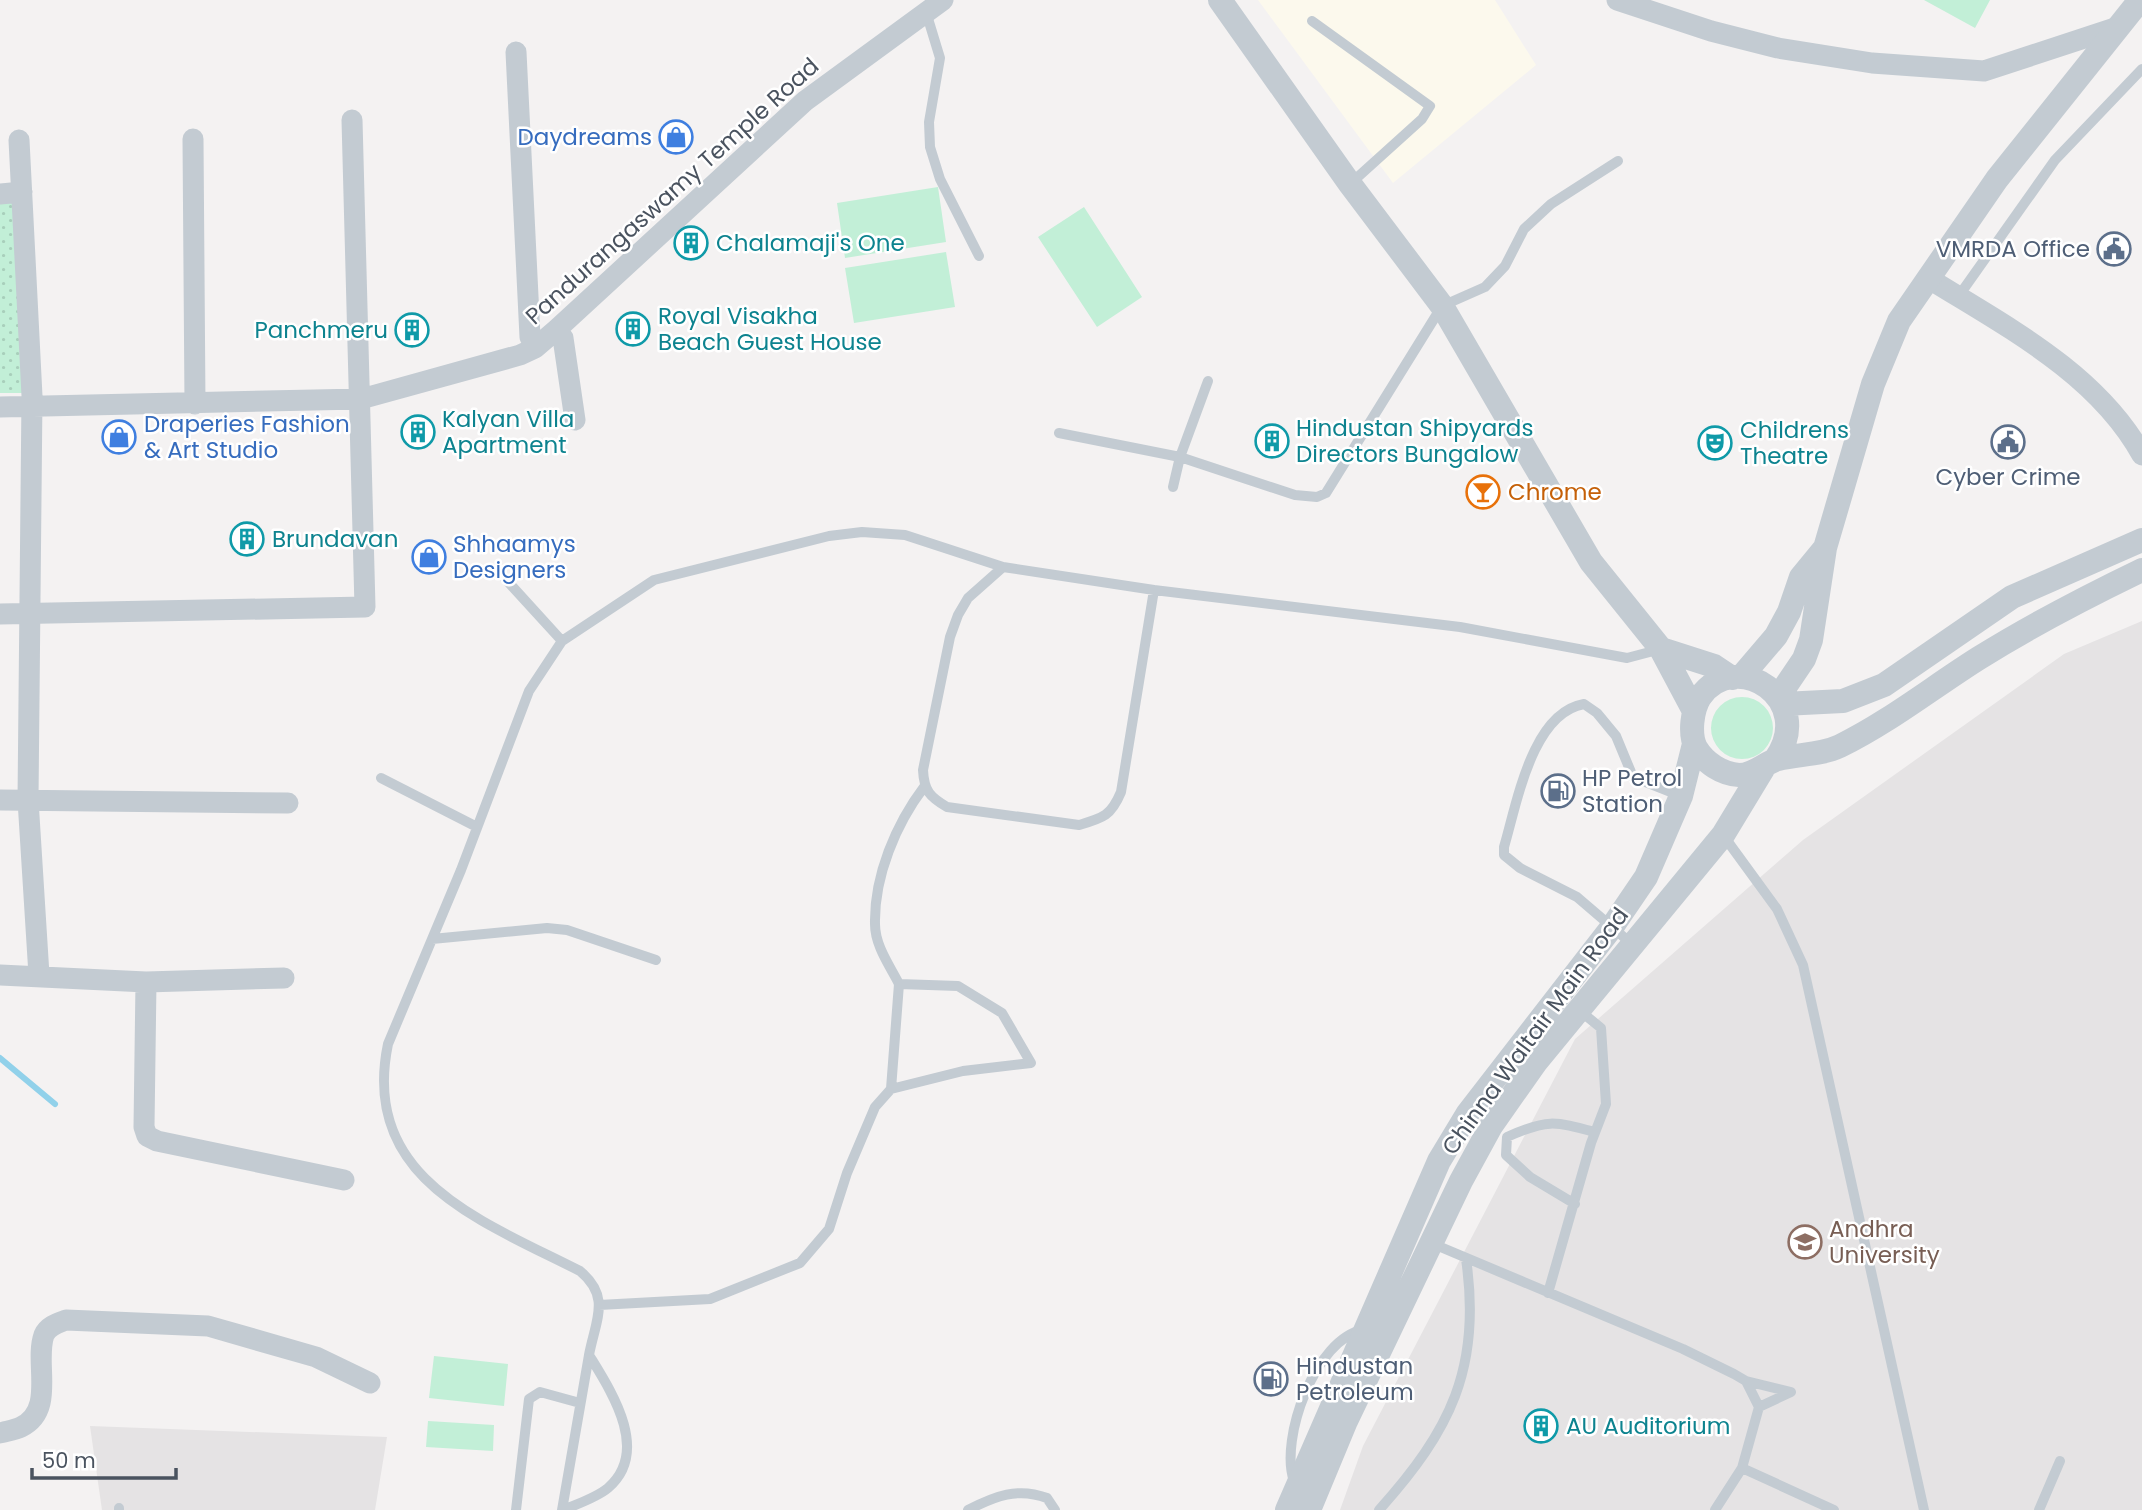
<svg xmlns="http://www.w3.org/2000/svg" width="2142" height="1510" font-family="Poppins,sans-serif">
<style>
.commercial{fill:#fcf9ed}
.education{fill:#e5e3e4}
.green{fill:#c2efd7}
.park{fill:url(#park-dots)}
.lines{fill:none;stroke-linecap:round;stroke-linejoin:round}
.stream{stroke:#91d1ea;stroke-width:6}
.service{stroke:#c3cbd2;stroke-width:10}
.minor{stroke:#c3cbd2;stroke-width:21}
.tertiary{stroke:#c3cbd2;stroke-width:24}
.labels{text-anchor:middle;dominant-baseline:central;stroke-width:5;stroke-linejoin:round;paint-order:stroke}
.shop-label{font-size:23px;fill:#366cbe;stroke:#fff;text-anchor:start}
.street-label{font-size:23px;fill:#4a535f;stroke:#fff}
.culture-label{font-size:23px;fill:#0d838f;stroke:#fff;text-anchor:start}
.service-label{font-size:23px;fill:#4e5e75;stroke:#fff;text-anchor:start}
.food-label{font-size:23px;fill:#c56008;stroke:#fff;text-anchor:start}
.education-label{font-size:23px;fill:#785e54;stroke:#fff;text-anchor:start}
</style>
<defs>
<pattern id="park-dots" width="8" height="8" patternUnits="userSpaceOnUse" patternTransform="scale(1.75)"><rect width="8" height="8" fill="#c2efd7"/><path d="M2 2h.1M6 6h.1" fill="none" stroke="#a8cfbb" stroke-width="1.8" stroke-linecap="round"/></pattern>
</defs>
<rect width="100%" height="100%" fill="#f4f2f2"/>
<path class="commercial" d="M 1258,0 L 1495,0 L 1536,65 L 1393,183 Z"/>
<path class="education" d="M 2142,621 L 2142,1510 L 1340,1510 L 1363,1446 L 1575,1039 L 1803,840 L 2064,654 Z
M 90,1426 L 387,1437 L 375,1510 L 102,1510 Z"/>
<path class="green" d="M 1924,0 L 1990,0 L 1975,28 Z
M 938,187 L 946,242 L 845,258 L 837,203 Z
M 1084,207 L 1142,297 L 1097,327 L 1038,237 Z
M 946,252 L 955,307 L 854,323 L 845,268 Z
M1711 728a31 31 0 1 1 62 0a31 31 0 1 1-62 0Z
M 434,1356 L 508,1364 L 504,1406 L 429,1398 Z
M 428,1421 L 494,1425 L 493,1451 L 426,1447 Z"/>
<path class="park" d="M 18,198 L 27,393 L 0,393 L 0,199 Z"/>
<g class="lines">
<path class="stream" d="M 0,1058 L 55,1104"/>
<path class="service" d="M 926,12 L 940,58 L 929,122 L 930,147 L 940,179 L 979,256
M 1312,21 L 1430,106 L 1422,119 L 1350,184
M 1958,297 L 2055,160 L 2142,69
M 1059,433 L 1180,457 L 1295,495 L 1317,497 L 1326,493 L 1442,306 L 1485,287 L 1505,266 L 1524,229 L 1551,204 L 1618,161
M 1173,487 L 1180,457 L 1208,381
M 1003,567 L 968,598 L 958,615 L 950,637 L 923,770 C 924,791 930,797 947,807 L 1079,825 C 1103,818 1111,816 1121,792 L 1154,590
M 500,573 L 562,641
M 381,778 L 477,827
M 1723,835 L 1777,909 L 1803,965 L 1924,1510
M 432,939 L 547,928 L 567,930 L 656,960
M 1633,945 L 1577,897 L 1520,868 L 1504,855 L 1504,847 C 1517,803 1532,713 1584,704 L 1597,713 L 1616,736 L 1633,777 L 1681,796
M 891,1089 L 963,1071 L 1031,1063 L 1002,1013 L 958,986 L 899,984 C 890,966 875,946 875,924 C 874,876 896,824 924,787
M 1575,1204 L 1530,1177 L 1506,1155 L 1507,1137 C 1547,1119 1554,1121 1595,1132
M 1431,1243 L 1683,1349 L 1734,1374 L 1746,1381 L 1759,1407 L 1742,1468
M 1548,1293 L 1591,1143 L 1606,1104 L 1601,1028 L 1579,1010
M 599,1305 L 710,1299 L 800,1263 L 829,1229 L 847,1173 L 875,1107 L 891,1089 L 899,984
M 589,1355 C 596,1319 611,1297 580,1271 C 482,1221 360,1179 388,1044 L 461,870 L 529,691 L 562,641 L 654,580 L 829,536 L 862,532 L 905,535 L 1003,567 L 1154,590 L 1460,627 L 1627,658 L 1661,649
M 1746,1381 L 1791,1392 L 1759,1407
M 1294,1481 C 1279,1439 1316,1338 1363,1330
M 119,1508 L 119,1510
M 516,1510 L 529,1399 L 540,1392 L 580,1403
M 562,1510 L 589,1355 C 611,1391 651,1451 608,1488 C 596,1498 577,1504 563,1510
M 968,1510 C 995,1496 1018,1487 1047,1498 L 1055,1510
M 1379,1510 C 1450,1431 1482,1368 1466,1259
M 1715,1510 L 1742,1468 L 1834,1510
M 2039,1510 L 2060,1461"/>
<path class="minor" d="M 1617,0 L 1711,31 L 1778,48 L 1872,63 L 1984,71 L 2118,27
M 516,52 L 530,337 L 535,348
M 193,139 L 195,404
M 19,140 L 32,396 L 28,800 L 39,975
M 0,194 L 22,192
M 1928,278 C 2005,326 2097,373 2142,455
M 556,330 L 563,338 L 575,420
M 0,407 L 361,399 L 520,355 L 535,348 L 556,330 L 805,101 L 943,0
M 0,614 L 365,607 L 352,120
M 0,800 L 288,803
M 0,975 L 146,982 L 284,978
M 146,982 L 144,1127 L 147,1136 L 157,1141 L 344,1180
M 0,1433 C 7,1431 15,1430 21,1427 C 56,1410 34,1363 44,1335 C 48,1326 58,1323 66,1320 L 208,1326 L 316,1357 L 370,1383"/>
<path class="tertiary" d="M 1220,0 L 1350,184 L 1442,306 L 1591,562 L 1661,649 L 1694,711
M 1661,649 L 1714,666 L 1732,678
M 1741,677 L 1776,636 L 1789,612 L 1801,577 L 1824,549
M 1779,696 L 1804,659 L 1811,640 L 1825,548 L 1873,384 L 1899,321 L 1997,179 L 2140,0
M 1783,704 L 1843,701 L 1884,685 L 2012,597 L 2142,540
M 1775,760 C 1818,700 1736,646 1700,697 C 1692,710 1689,734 1696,748 C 1705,763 1722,774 1739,775 C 1755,775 1764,763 1778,759 C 1798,754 1821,755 1840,746 C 1889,722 1933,687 1979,658 C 2032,625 2086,597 2142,570
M 1287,1510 L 1439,1161 L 1468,1113 L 1612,927 L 1646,877 L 1681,796 L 1694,744
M 1309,1510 L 1346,1421 L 1461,1181 L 1491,1126 L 1536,1062 L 1723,835 L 1763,769"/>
</g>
<defs>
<symbol id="shop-ring" viewBox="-11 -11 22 22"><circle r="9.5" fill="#fff" stroke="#3f7fe0" stroke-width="1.5"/><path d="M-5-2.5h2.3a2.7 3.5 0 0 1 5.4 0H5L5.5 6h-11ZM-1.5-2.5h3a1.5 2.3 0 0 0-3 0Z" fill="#3f7fe0"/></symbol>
<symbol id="building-ring" viewBox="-11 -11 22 22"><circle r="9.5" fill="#fff" stroke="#0f9aa8" stroke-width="1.5"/><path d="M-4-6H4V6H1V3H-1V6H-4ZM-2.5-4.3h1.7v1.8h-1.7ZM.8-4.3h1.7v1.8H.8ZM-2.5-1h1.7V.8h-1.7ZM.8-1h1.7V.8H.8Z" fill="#0f9aa8"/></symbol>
<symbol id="civic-ring" viewBox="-11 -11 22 22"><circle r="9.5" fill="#fff" stroke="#5c6f8a" stroke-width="1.5"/><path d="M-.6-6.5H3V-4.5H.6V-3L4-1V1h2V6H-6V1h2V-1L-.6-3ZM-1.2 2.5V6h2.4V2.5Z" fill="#5c6f8a"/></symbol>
<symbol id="theatre-ring" viewBox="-11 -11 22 22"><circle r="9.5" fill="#fff" stroke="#0f9aa8" stroke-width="1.5"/><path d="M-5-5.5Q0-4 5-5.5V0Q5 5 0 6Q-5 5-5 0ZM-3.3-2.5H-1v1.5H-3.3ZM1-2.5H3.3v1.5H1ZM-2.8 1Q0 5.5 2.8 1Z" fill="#0f9aa8"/></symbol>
<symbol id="bar-ring" viewBox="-11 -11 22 22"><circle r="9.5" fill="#fff" stroke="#e8710a" stroke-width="1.5"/><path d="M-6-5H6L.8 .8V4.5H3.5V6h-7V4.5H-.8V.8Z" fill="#e8710a"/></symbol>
<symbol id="fuel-ring" viewBox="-11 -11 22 22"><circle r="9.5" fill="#fff" stroke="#5c6f8a" stroke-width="1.5"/><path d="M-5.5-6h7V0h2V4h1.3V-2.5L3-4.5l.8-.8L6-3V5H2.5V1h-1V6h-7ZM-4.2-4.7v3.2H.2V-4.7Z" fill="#5c6f8a"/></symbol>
<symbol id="university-ring" viewBox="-11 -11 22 22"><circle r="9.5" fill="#fff" stroke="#8d6e63" stroke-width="1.5"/><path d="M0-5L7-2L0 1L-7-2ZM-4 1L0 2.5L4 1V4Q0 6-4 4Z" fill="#8d6e63"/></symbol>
</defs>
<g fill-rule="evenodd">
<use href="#shop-ring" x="657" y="118" width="38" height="38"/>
<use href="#building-ring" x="672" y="224" width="38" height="38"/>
<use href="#civic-ring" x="2095" y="230" width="38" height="38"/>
<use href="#building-ring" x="614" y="310" width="38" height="38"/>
<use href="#building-ring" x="393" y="311" width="38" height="38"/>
<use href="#building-ring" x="399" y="413" width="38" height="38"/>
<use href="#shop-ring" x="100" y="418" width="38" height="38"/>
<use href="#building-ring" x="1253" y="422" width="38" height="38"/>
<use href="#civic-ring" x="1989" y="423" width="38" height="38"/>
<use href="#theatre-ring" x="1696" y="424" width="38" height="38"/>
<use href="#bar-ring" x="1464" y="473" width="38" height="38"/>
<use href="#building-ring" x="228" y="520" width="38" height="38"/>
<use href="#shop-ring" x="410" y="538" width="38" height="38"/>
<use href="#fuel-ring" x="1539" y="772" width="38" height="38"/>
<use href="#university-ring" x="1786" y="1223" width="38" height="38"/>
<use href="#fuel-ring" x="1252" y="1360" width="38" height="38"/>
<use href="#building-ring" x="1522" y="1407" width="38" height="38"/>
</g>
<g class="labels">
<g class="shop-label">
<text x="652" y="137" text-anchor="end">Daydreams</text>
<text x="144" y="424">Draperies Fashion<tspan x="144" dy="26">&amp; Art Studio</tspan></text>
<text x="453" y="544">Shhaamys<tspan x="453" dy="26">Designers</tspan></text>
</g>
<g class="street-label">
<text transform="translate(672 191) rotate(-42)">Pandurangaswamy Temple Road</text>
<text transform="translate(1535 1031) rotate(-54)">Chinna Waltair Main Road</text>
</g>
<g class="culture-label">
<text x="716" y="243">Chalamaji's One</text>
<text x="658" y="316">Royal Visakha<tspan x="658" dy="26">Beach Guest House</tspan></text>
<text x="388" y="330" text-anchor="end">Panchmeru</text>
<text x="442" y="419">Kalyan Villa<tspan x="442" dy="26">Apartment</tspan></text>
<text x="1296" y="428">Hindustan Shipyards<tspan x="1296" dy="26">Directors Bungalow</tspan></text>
<text x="1740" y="430">Childrens<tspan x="1740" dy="26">Theatre</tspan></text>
<text x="272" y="539">Brundavan</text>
<text x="1566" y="1426">AU Auditorium</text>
</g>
<g class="service-label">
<text x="2090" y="249" text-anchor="end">VMRDA Office</text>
<text x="2008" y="477" text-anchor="middle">Cyber Crime</text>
<text x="1582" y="778">HP Petrol<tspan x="1582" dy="26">Station</tspan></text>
<text x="1296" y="1366">Hindustan<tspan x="1296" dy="26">Petroleum</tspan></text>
</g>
<g class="food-label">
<text x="1508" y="492">Chrome</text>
</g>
<g class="education-label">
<text x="1829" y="1229">Andhra<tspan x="1829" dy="26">University</tspan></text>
</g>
</g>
<path d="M32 1468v10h144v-10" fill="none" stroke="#4a535f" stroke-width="3.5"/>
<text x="42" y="1468" font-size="21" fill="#4a535f" stroke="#ffffff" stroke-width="5" paint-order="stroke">50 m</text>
</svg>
